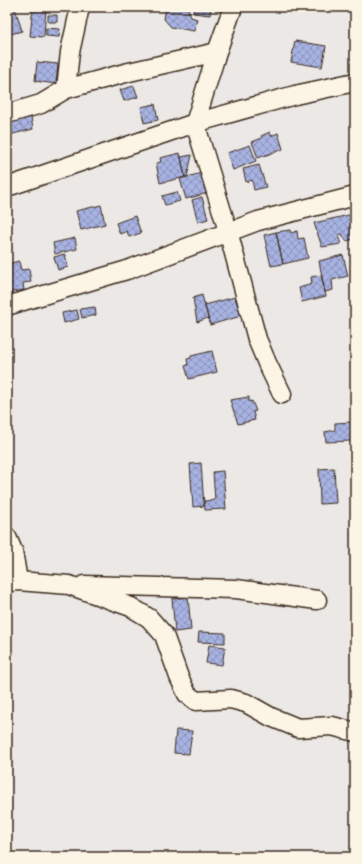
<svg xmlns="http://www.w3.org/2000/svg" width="362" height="864" font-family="Dekko,sans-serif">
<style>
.building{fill:url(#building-cross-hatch);stroke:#3b2a1e}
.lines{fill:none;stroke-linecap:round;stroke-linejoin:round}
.minor-casing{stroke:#3b2a1e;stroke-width:21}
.minor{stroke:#fcf5e5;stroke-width:18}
</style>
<defs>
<pattern id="building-cross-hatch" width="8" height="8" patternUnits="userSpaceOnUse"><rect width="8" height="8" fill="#a8b3e3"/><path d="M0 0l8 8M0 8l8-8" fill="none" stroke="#8a92b7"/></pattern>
</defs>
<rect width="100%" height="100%" fill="#ebe8e5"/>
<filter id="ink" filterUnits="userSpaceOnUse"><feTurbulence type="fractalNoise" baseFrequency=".025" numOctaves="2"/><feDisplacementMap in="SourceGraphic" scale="8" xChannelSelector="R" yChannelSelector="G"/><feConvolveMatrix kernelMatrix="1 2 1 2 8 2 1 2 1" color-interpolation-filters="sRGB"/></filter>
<g filter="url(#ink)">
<path class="building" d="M 33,7 L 46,7 L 44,37 L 30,36 Z
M 166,7 L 188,8 L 191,17 L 197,19 L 194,31 L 171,27 L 164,19 Z
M 194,7 L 211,7 L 210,15 L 193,13 Z
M 15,8 L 22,31 L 11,34 L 7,23 L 7,11 Z
M 48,15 L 57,15 L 57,22 L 48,22 Z
M 46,28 L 60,29 L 59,37 L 46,36 Z
M 295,41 L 326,46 L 322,67 L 291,62 Z
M 37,62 L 58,64 L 56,84 L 35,81 Z
M 134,86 L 138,97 L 124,101 L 120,90 Z
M 155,104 L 158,120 L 144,123 L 141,107 Z
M 31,117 L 33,129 L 9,135 L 7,123 Z
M 270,132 L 271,136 L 278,133 L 283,149 L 258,158 L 252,142 L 262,138 L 261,136 Z
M 250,145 L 256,161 L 233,170 L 227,153 Z
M 180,153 L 185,177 L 160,183 L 156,163 L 161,162 L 160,158 Z
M 192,155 L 187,177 L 185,177 L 181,157 Z
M 259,165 L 266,187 L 254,190 L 252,180 L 246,182 L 243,169 Z
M 205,172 L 211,192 L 186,199 L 180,179 Z
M 177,192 L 180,201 L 165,205 L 162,196 Z
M 202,197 L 208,219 L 198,222 L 192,200 Z
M 101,205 L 105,224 L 81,230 L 76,211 Z
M 349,215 L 355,239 L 346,241 L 342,234 L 338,235 L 341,244 L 322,247 L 314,223 Z
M 135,216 L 141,233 L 129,237 L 127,231 L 120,234 L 116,223 Z
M 290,230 L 291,233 L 297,231 L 298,239 L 304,238 L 308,258 L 283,264 L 276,232 Z
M 276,232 L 283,264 L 271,266 L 264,235 Z
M 75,238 L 77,249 L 55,254 L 53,243 Z
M 65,254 L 68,267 L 58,270 L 54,257 Z
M 343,255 L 348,276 L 332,280 L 333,290 L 325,292 L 319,261 Z
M 19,261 L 21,270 L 29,269 L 31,282 L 23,283 L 24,290 L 7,293 L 7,264 Z
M 321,275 L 326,296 L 302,302 L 299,288 L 312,284 L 311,277 Z
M 202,295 L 208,318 L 197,322 L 193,298 Z
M 235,297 L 241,316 L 210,325 L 205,305 Z
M 95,307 L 96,315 L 82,318 L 80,309 Z
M 77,310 L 79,319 L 64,323 L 62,313 Z
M 212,351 L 217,372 L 189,379 L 185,366 L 188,365 L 187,359 L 191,358 L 191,356 Z
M 249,397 L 249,402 L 252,401 L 256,411 L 253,412 L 255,420 L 238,424 L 230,400 Z
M 352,422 L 351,441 L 326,442 L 325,432 L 335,430 L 335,423 Z
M 201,463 L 204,506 L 193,507 L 190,464 Z
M 334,468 L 336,503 L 320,504 L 319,469 Z
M 223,471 L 226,509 L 205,510 L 204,501 L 215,500 L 213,472 Z
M 188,597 L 191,630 L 175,632 L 172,599 Z
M 199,632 L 225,633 L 225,643 L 198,642 Z
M 209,645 L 225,647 L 222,665 L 206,663 Z
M 176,730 L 192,731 L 189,754 L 174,753 Z"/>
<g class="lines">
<defs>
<path id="minor" d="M 233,7 L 217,52 L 195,123 L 228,231 L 257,339 L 267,363 L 282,394
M 66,89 L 70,52 L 80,7
M 7,114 L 41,104 L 66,89 L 129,72 L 217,52
M 7,187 L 195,123 L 295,95 L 355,82
M 7,306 L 127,270 L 258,221 L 355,196
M 7,537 L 13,551 L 18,581
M 7,583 L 18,581 L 69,585 L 131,607 L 149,618 L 164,635 L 179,677 L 187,694 L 196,701 L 231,699 L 246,703 L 271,717 L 298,728 L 332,726 L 355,732
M 84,585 L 236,589 L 317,600"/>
</defs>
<use href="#minor" class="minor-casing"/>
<use href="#minor" class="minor"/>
</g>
</g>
<rect width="362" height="864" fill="none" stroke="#fcf5e5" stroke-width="24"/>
<rect x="12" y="12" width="338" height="840" fill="none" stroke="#3b2a1e" stroke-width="1.5" filter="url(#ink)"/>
</svg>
